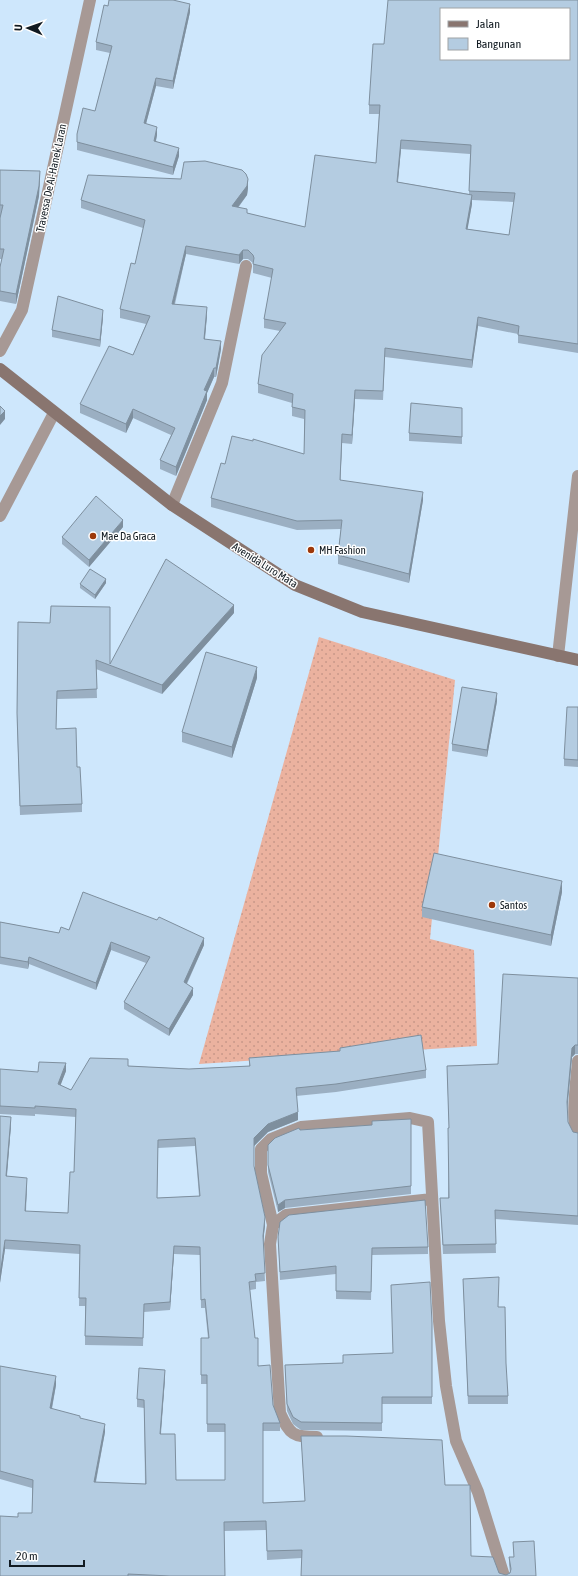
<svg xmlns="http://www.w3.org/2000/svg" width="578" height="1576" font-family="'Asap Condensed',sans-serif">
<style>
.grass{fill:url(#grass-dots)}
.lines{fill:none;stroke-linecap:round;stroke-linejoin:round}
.street{stroke:#a79995;stroke-width:12}
.secondary{stroke:#89756f;stroke-width:12}
.wall{fill:#9bafc2;fill-rule:evenodd}
.shaded-wall{fill:#7e8f9e}
.building{fill:#b4cce1;stroke:#7e8f9e;fill-rule:evenodd}
.poi-dot{fill:#9d380a;stroke:#fff;stroke-width:1.5}
.labels{text-anchor:middle;dominant-baseline:central;stroke-width:3;stroke-linejoin:round;paint-order:stroke}
.street-label{font-size:11px;fill:#111a21;stroke:#fff}
.poi-label{font-size:11px;fill:#111a21;stroke:#fff;text-anchor:start}
</style>
<defs>
<pattern id="grass-dots" width="8" height="8" patternUnits="userSpaceOnUse"><rect width="8" height="8" fill="#ebb29f"/><path d="M2 2h.1M6 6h.1" fill="none" stroke="#c89889" stroke-width="1.8" stroke-linecap="round"/></pattern>
</defs>
<rect width="100%" height="100%" fill="#cee7fc"/>
<path class="grass" d="M 319,637 L 455,680 L 430,939 L 474,950 L 477,1046 L 199,1064 Z"/>
<g class="lines">
<path class="street" d="M 0,351 L 22,310 L 90,0
M 172,505 L 222,383 L 246,266
M 0,516 L 54,413
M 558,656 L 578,476
M 578,1061 C 577,1075 570,1126 578,1135
M 273,1225 L 261,1173 L 261,1149 L 271,1139 L 301,1127 L 410,1118 L 428,1122 L 439,1321 L 446,1386 L 456,1441 L 478,1492 L 504,1576
M 317,1437 C 293,1437 290,1435 280,1413 L 270,1244 L 273,1225 L 286,1215 L 432,1199"/>
<path class="secondary" d="M 0,369 L 172,505 L 295,585 L 362,612 L 578,660"/>
</g>
<path class="wall" d="M 578,0 L 578,353 L 518,343 L 518,334 L 478,326 L 472,368 L 385,357 L 383,400 L 355,399 L 352,444 L 342,443 L 340,481 L 423,500 L 409,583 L 338,564 L 338,555 L 341,529 L 297,530 L 211,507 L 211,498 L 225,464 L 304,454 L 304,419 L 292,416 L 292,403 L 258,393 L 258,384 L 280,331 L 264,328 L 264,319 L 272,278 L 253,273 L 253,263 L 248,259 L 243,259 L 239,264 L 186,254 L 175,304 L 207,315 L 205,339 L 221,349 L 216,377 L 214,377 L 207,393 L 207,400 L 176,476 L 160,469 L 160,460 L 171,435 L 133,418 L 126,433 L 80,413 L 80,404 L 133,355 L 146,324 L 120,318 L 120,309 L 135,264 L 143,228 L 81,208 L 81,200 L 248,188 L 247,195 L 238,208 L 247,213 L 305,227 L 376,163 L 379,114 L 369,114 L 369,105 L 384,44 ZM 401,149 L 470,154 L 469,194 L 398,182 ZM 472,200 L 514,202 L 509,235 L 467,229 L 472,204 Z
M 108,6 L 190,12 L 173,89 L 156,86 L 146,124 L 157,135 L 156,141 L 179,156 L 173,175 L 77,150 L 77,134 L 95,111 L 110,53 L 96,50 L 96,42 Z
M 0,170 L 40,181 L 39,196 L 16,304 L 0,301 L 0,267 L 2,259 L 0,259 L 0,218 L 1,215 L 0,215 Z
M 103,317 L 100,347 L 52,337 L 52,330 Z
M 462,408 L 462,444 L 409,441 L 409,433 Z
M 123,527 L 89,567 L 62,544 L 62,537 Z
M 106,583 L 95,599 L 80,588 L 80,584 Z
M 234,613 L 162,694 L 96,669 L 97,698 L 57,699 L 56,729 L 77,767 L 82,804 L 82,812 L 20,815 L 17,722 L 18,622 L 110,664 Z
M 257,678 L 232,758 L 182,742 L 182,732 Z
M 497,701 L 487,757 L 452,751 L 452,744 Z
M 578,707 L 578,767 L 564,766 L 564,759 Z
M 562,892 L 551,946 L 422,917 L 422,907 Z
M 0,922 L 59,933 L 69,930 L 204,945 L 187,984 L 193,995 L 169,1036 L 124,1009 L 124,1002 L 146,963 L 111,950 L 96,990 L 29,964 L 28,969 L 0,964 Z
M 578,978 L 578,1054 L 575,1054 L 572,1057 L 567,1107 L 568,1122 L 573,1132 L 578,1133 L 578,1225 L 495,1219 L 496,1253 L 443,1254 L 440,1198 L 448,1198 L 449,1128 L 447,1066 L 498,1064 Z
M 340,1048 L 426,1070 L 426,1078 L 336,1092 L 296,1096 L 298,1120 L 268,1132 L 254,1146 L 254,1167 L 265,1225 L 263,1242 L 265,1281 L 256,1282 L 256,1289 L 250,1290 L 258,1366 L 273,1405 L 280,1423 L 280,1431 L 263,1431 L 263,1503 L 305,1501 L 301,1436 L 445,1485 L 471,1556 L 499,1573 L 506,1575 L 510,1572 L 509,1565 L 509,1557 L 514,1557 L 513,1542 L 536,1576 L 301,1576 L 302,1558 L 267,1560 L 266,1530 L 224,1531 L 225,1576 L 0,1576 L 18,1517 L 32,1513 L 32,1488 L 0,1479 L 0,1358 L 0,1366 L 56,1385 L 52,1409 L 80,1418 L 105,1432 L 96,1482 L 145,1484 L 144,1408 L 137,1407 L 137,1399 L 165,1378 L 161,1434 L 176,1480 L 225,1480 L 225,1432 L 207,1432 L 207,1384 L 201,1384 L 201,1338 L 208,1338 L 205,1308 L 201,1308 L 200,1255 L 174,1254 L 170,1310 L 144,1312 L 143,1346 L 85,1345 L 85,1306 L 79,1306 L 80,1254 L 5,1249 L 0,1283 L 0,1116 L 11,1125 L 7,1176 L 27,1186 L 26,1212 L 68,1213 L 74,1172 L 76,1117 L 35,1114 L 35,1116 L 0,1114 L 0,1074 L 66,1071 L 60,1085 L 71,1090 L 128,1066 L 189,1069 L 249,1066 L 249,1058 L 340,1051 ZM 195,1146 L 199,1196 L 157,1198 L 158,1148 Z
M 411,1119 L 411,1194 L 285,1208 L 278,1212 L 268,1172 L 268,1145 L 300,1130 L 372,1125 Z
M 278,1237 L 428,1247 L 428,1254 L 372,1255 L 371,1300 L 336,1299 L 336,1274 L 280,1280 Z
M 463,1279 L 498,1307 L 508,1396 L 508,1404 L 468,1404 Z
M 432,1323 L 432,1404 L 382,1404 L 382,1431 L 301,1430 L 293,1424 L 287,1411 L 285,1365 L 343,1363 L 393,1353 Z"/>
<path class="shaded-wall" d="M 190,4 L 190,12 L 173,89 L 173,81 Z
M 156,78 L 156,86 L 144,131 L 144,123 Z
M 157,127 L 157,135 L 154,149 L 154,141 Z
M 401,140 L 401,149 L 397,190 L 397,182 Z
M 179,148 L 179,156 L 173,175 L 173,167 Z
M 40,171 L 39,196 L 16,304 L 16,294 Z
M 248,179 L 248,188 L 247,195 L 232,215 L 232,206 Z
M 472,195 L 472,204 L 466,238 L 466,229 Z
M 186,246 L 186,254 L 172,313 L 172,304 Z
M 243,250 L 243,259 L 239,264 L 239,255 Z
M 207,307 L 207,315 L 204,347 L 204,339 Z
M 103,310 L 103,317 L 100,347 L 100,340 Z
M 478,317 L 478,326 L 472,368 L 472,360 Z
M 221,341 L 221,349 L 216,377 L 216,368 Z
M 214,368 L 214,377 L 207,393 L 207,400 L 176,476 L 176,467 L 204,390 Z
M 355,390 L 355,399 L 352,444 L 352,435 Z
M 133,409 L 133,418 L 126,433 L 126,424 Z
M 5,411 L 5,419 L 0,425 L 0,416 Z
M 342,434 L 342,443 L 340,489 L 340,480 Z
M 423,492 L 423,500 L 409,583 L 409,574 Z
M 123,520 L 123,527 L 89,567 L 89,560 Z
M 106,579 L 106,583 L 95,599 L 95,595 Z
M 234,605 L 234,613 L 162,694 L 162,685 Z
M 257,667 L 257,678 L 232,758 L 232,747 Z
M 497,693 L 497,701 L 487,757 L 487,750 Z
M 562,881 L 562,892 L 551,946 L 551,935 Z
M 204,938 L 204,945 L 184,989 L 184,982 Z
M 111,942 L 111,950 L 96,990 L 96,983 Z
M 29,957 L 29,964 L 28,969 L 28,962 Z
M 193,988 L 193,995 L 169,1036 L 169,1029 Z
M 575,1045 L 575,1054 L 572,1057 L 567,1112 L 567,1102 L 572,1048 Z
M 66,1063 L 66,1071 L 58,1092 L 58,1084 Z
M 298,1112 L 298,1120 L 268,1132 L 254,1146 L 254,1138 L 268,1124 Z
M 11,1117 L 11,1125 L 6,1185 L 6,1176 Z
M 27,1178 L 27,1186 L 25,1220 L 25,1211 Z
M 285,1200 L 285,1208 L 278,1212 L 278,1205 Z
M 265,1217 L 265,1225 L 263,1244 L 263,1236 Z
M 5,1240 L 5,1249 L 0,1283 L 0,1275 Z
M 174,1246 L 174,1254 L 170,1310 L 170,1302 Z
M 165,1370 L 165,1378 L 160,1442 L 160,1434 Z
M 56,1376 L 56,1385 L 50,1417 L 50,1408 Z
M 105,1424 L 105,1432 L 94,1490 L 94,1482 Z"/>
<path class="building" d="M 109,0 L 173,0 L 190,4 L 173,81 L 156,78 L 144,123 L 157,127 L 154,141 L 179,148 L 173,167 L 77,142 L 77,134 L 83,108 L 95,111 L 112,46 L 96,42 L 104,5 L 108,6 Z
M 388,0 L 578,0 L 578,344 L 518,335 L 519,326 L 478,317 L 472,360 L 385,348 L 383,391 L 355,390 L 352,435 L 342,434 L 340,480 L 423,492 L 409,574 L 338,555 L 342,520 L 297,521 L 211,498 L 221,463 L 225,464 L 232,436 L 253,441 L 253,439 L 304,454 L 305,410 L 292,407 L 293,394 L 258,384 L 262,355 L 286,323 L 264,319 L 273,269 L 253,264 L 254,258 L 253,255 L 248,250 L 243,250 L 239,255 L 186,246 L 172,304 L 207,307 L 204,339 L 221,341 L 216,368 L 214,368 L 204,390 L 207,391 L 176,467 L 160,460 L 175,428 L 133,409 L 126,424 L 80,404 L 109,346 L 133,355 L 150,316 L 120,309 L 131,263 L 135,264 L 145,220 L 81,200 L 88,175 L 181,179 L 184,162 L 205,161 L 242,170 L 246,174 L 248,179 L 247,186 L 232,206 L 247,209 L 247,213 L 305,227 L 315,155 L 376,163 L 380,105 L 369,105 L 373,44 L 384,44 ZM 441,9 L 569,9 L 569,59 L 441,59 ZM 401,140 L 471,145 L 469,191 L 515,193 L 509,235 L 466,229 L 472,195 L 397,182 Z
M 0,170 L 40,171 L 39,186 L 16,294 L 0,291 L 0,267 L 4,249 L 0,249 L 0,218 L 3,205 L 0,205 Z
M 58,296 L 103,310 L 100,340 L 52,330 Z
M 411,403 L 462,408 L 462,437 L 409,433 Z
M 0,406 L 5,411 L 0,416 Z
M 96,496 L 123,520 L 89,560 L 62,537 Z
M 166,559 L 234,605 L 162,685 L 96,660 L 97,689 L 57,691 L 56,729 L 76,728 L 77,767 L 80,767 L 82,804 L 20,806 L 17,713 L 18,622 L 50,623 L 51,606 L 110,607 L 110,664 Z
M 90,569 L 106,579 L 95,595 L 80,584 Z
M 206,652 L 257,667 L 232,747 L 182,732 Z
M 462,687 L 497,693 L 487,750 L 452,744 Z
M 567,707 L 578,707 L 578,760 L 564,759 Z
M 434,853 L 562,881 L 551,935 L 422,907 Z
M 83,892 L 157,920 L 159,917 L 204,938 L 184,982 L 193,988 L 169,1029 L 124,1002 L 150,957 L 111,942 L 96,983 L 29,957 L 28,962 L 0,957 L 0,922 L 59,933 L 61,927 L 69,930 Z
M 503,974 L 578,978 L 578,1045 L 575,1045 L 572,1048 L 567,1102 L 568,1122 L 573,1132 L 578,1133 L 578,1216 L 495,1210 L 496,1244 L 443,1245 L 440,1198 L 449,1198 L 448,1128 L 449,1128 L 447,1066 L 498,1064 Z
M 421,1035 L 426,1070 L 336,1084 L 296,1088 L 298,1112 L 268,1124 L 254,1138 L 254,1166 L 265,1217 L 263,1236 L 265,1273 L 255,1274 L 256,1281 L 249,1282 L 255,1338 L 258,1338 L 258,1366 L 270,1365 L 273,1405 L 280,1423 L 263,1423 L 263,1503 L 305,1501 L 301,1436 L 346,1436 L 442,1440 L 445,1485 L 470,1485 L 471,1556 L 493,1557 L 499,1573 L 506,1575 L 510,1573 L 511,1569 L 509,1557 L 514,1557 L 513,1542 L 534,1541 L 536,1576 L 301,1576 L 302,1550 L 267,1551 L 266,1521 L 224,1522 L 225,1576 L 170,1576 L 128,1574 L 128,1576 L 0,1576 L 0,1516 L 18,1517 L 18,1513 L 32,1513 L 33,1480 L 0,1471 L 0,1366 L 56,1376 L 50,1408 L 80,1416 L 80,1418 L 105,1424 L 94,1482 L 146,1484 L 144,1400 L 137,1399 L 139,1368 L 165,1370 L 160,1434 L 175,1434 L 176,1480 L 225,1480 L 225,1424 L 207,1424 L 207,1375 L 201,1375 L 201,1338 L 209,1338 L 205,1299 L 201,1300 L 200,1247 L 174,1246 L 170,1302 L 144,1304 L 143,1338 L 85,1336 L 86,1298 L 79,1298 L 80,1245 L 5,1240 L 0,1275 L 0,1116 L 11,1117 L 6,1176 L 27,1178 L 25,1211 L 68,1213 L 70,1172 L 74,1172 L 76,1109 L 35,1106 L 35,1108 L 0,1106 L 0,1069 L 38,1072 L 39,1062 L 66,1063 L 58,1084 L 71,1090 L 90,1058 L 128,1059 L 128,1066 L 189,1069 L 250,1066 L 249,1058 L 340,1051 L 340,1048 ZM 195,1138 L 200,1196 L 157,1198 L 158,1140 Z
M 411,1119 L 411,1186 L 285,1200 L 278,1205 L 268,1165 L 268,1145 L 275,1138 L 299,1128 L 300,1130 L 372,1125 L 372,1121 Z
M 425,1200 L 428,1247 L 372,1248 L 371,1292 L 336,1291 L 336,1266 L 280,1272 L 278,1237 L 280,1222 L 289,1215 Z
M 499,1277 L 498,1307 L 505,1307 L 506,1363 L 508,1396 L 468,1396 L 463,1279 Z
M 430,1282 L 432,1323 L 432,1397 L 382,1397 L 382,1423 L 301,1422 L 293,1417 L 287,1404 L 285,1365 L 343,1363 L 343,1355 L 393,1353 L 391,1285 Z"/>
<g class="poi-dot">
<circle cx="93" cy="536" r="4"/>
<circle cx="311" cy="550" r="4"/>
<circle cx="492" cy="905" r="4"/>
</g>
<g class="labels">
<g class="street-label">
<text transform="translate(51 178) rotate(-78)">Travessa De Ai-Hanek Laran</text>
<text transform="translate(265 565) rotate(32)">Avenida Luro Mata</text>
</g>
<g class="poi-label">
<text x="101" y="536">Mae Da Graca</text>
<text x="319" y="550">MH Fashion</text>
<text x="500" y="905">Santos</text>
</g>
</g>
<rect x="440" y="8" width="130" height="52" fill="#ffffff" stroke="#a0a3a6"/>
<rect x="448" y="21" width="20" height="6" fill="#89756f" stroke="#a0a3a6"/>
<text x="476" y="28" font-size="12" fill="#111a21">Jalan</text>
<rect x="448" y="38" width="20" height="12" fill="#b4cce1" stroke="#a0a3a6"/>
<text x="476" y="48" font-size="12" fill="#111a21">Bangunan</text>
<g transform="translate(28 28) rotate(272)" stroke="#ffffff" stroke-width="3" paint-order="stroke">
<path d="M0-3L7 15L0 10L-7 15Z" fill="#111a21"/>
<text y="-6" font-size="11" font-weight="bold" text-anchor="middle" fill="#111a21">U</text>
</g>
<path d="M10 1560v6h74v-6" fill="none" stroke="#111a21" stroke-width="2"/>
<text x="16" y="1560" font-size="12" fill="#111a21" stroke="#ffffff" stroke-width="3" paint-order="stroke">20 m</text>
</svg>
